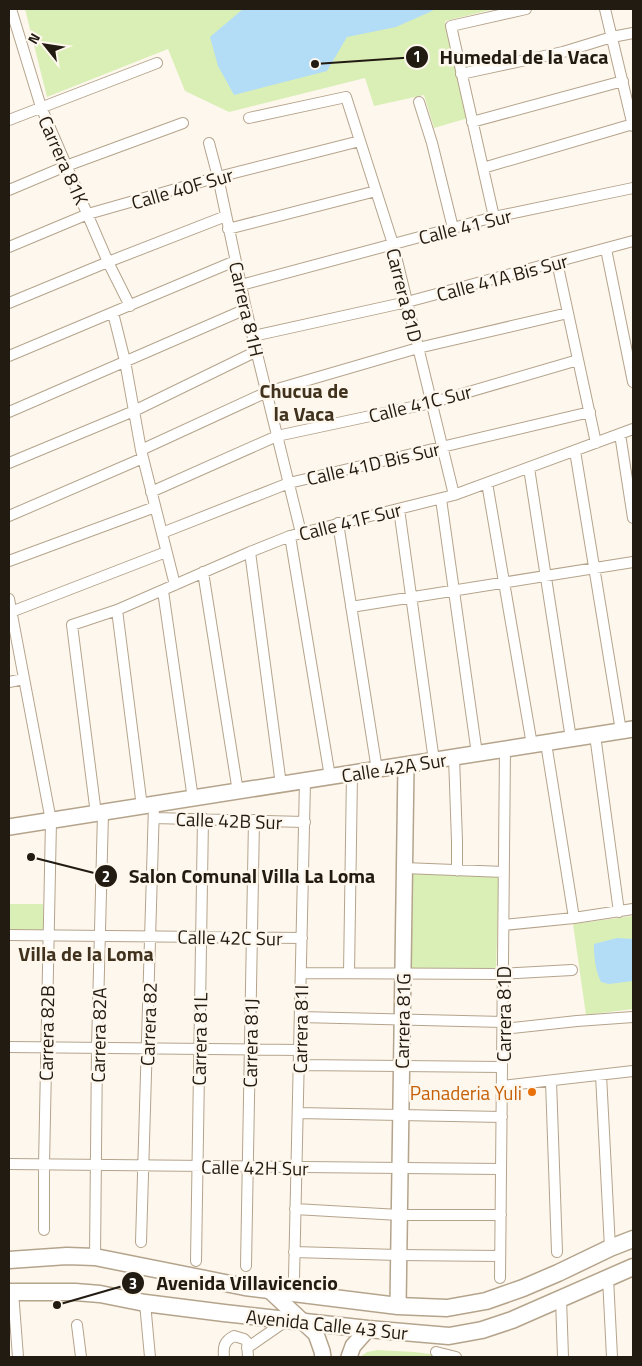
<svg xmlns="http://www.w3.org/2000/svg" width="642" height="1366" font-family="'Titillium Web',sans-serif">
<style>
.green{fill:#daefb6}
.water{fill:#b3dcf7}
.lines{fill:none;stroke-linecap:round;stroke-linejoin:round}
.street-casing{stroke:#b5a48c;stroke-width:12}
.secondary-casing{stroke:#b5a48c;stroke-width:18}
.primary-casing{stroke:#b5a48c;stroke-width:19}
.street{stroke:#fff;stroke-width:10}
.secondary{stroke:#fff;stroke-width:15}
.primary{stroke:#fff;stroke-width:16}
.food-dot{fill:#e8710a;stroke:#fef7ed;stroke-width:2}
.labels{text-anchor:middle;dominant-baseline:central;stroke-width:5;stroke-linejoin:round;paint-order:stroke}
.street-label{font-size:19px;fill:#221b12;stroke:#fef7ed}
.food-label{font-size:19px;fill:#c56008;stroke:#fef7ed;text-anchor:end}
.neighbourhood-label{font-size:20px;font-weight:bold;fill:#40321d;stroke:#fef7ed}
.leader{fill:none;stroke:#221b12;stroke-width:2}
.callout-dot{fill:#221b12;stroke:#fef7ed;stroke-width:2}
.mark-label{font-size:15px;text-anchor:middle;font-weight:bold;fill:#fff}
.callout-label{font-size:20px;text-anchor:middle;font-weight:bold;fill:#221b12;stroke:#fef7ed;stroke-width:5;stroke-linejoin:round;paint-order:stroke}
</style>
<rect width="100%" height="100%" fill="#fef7ed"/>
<path class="green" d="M 25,9 L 495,9 L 445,21 L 468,118 L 434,128 L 424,95 L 374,106 L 365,78 L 229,112 L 185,91 L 168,49 L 47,97 Z
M 413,873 L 499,875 L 496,970 L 410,968 Z
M 9,904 L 43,904 L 43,930 L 9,930 Z
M 633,916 L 633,1009 L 586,1015 L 573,924 Z
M 377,1350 L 415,1352 L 453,1357 L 360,1357 L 367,1352 Z"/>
<path class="water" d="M 243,9 L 435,9 L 432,11 L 396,27 L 347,37 L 327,71 L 234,95 L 218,66 L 210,37 Z
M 617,938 L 633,939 L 633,981 L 609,984 L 601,982 C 595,969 594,957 594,944 Z"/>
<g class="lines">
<defs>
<path id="street" d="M 11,9 L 41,107 L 108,262 L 130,306
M 605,9 L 633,126
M 461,74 L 563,52 L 612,37 L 633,33
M 419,102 L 432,143 L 453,228
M 249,118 L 346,97 L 393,244 L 454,495
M 9,120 L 157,63
M 472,122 L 623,81
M 209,143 L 218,177 L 246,309 L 301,533
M 483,168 L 633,124
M 9,190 L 66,166 L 183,123
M 494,217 L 451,26 L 526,9
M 228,229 L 376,191
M 9,247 L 88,214 L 218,177 L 360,141
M 606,249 L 633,382
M 557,262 L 596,443
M 241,285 L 494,217 L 633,188
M 9,303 L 108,262 L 226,216
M 113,313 L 125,361 L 141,450 L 175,585
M 253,336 L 407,302 L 633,241
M 9,356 L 235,261
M 9,412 L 246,309
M 620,434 L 633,518
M 141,450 L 267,392 L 418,348 L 568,313
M 575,451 L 621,731
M 9,463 L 134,411 L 257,351
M 529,468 L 571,739
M 487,483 L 532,745
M 151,492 L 277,436 L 431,403 L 578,360
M 441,499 L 477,754
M 399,509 L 434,761
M 9,516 L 143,458
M 338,523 L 377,770
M 162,533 L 289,483 L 590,412
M 290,536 L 330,777
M 250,552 L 281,785
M 9,561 L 155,507
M 203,572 L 238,792
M 163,591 L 193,799
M 9,599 L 51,821 L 44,1165 L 44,1230
M 351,607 L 633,562
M 117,610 L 142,807
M 11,612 L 166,552
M 9,682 L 24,679
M 595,735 L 619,912
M 546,743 L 574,918
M 454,757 L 457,841 L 457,871
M 96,814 L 72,625 L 117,610 L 250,552 L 290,536 L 454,495 L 633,429
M 154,818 L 305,822
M 404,868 L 504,872
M 504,925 L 574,918 L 633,909
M 9,935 L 302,938
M 301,973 L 499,974 L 572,970
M 349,973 L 352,774
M 300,1017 L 503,1022
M 503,1029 L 577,1021 L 633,1017
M 9,1047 L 299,1050
M 299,1065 L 502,1067
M 601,1075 L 610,1248
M 551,1081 L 557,1252
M 502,1086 L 633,1071
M 298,1113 L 502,1117
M 9,1164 L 501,1169
M 295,1209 L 399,1215 L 501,1215
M 141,1242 L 154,805
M 294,1252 L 398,1255 L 500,1256
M 95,1257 L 97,1048 L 103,813
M 196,1261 L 203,818
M 246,1266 L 254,820
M 294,1278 L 305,781
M 500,1278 L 505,749
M 608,1278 L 612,1357
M 13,1292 L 18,1357
M 561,1298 L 563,1357
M 145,1303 L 150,1357
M 77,1325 L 81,1357
M 247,1348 L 286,1321
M 436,1352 L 456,1357
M 224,1357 C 223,1347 224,1341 234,1336 L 244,1339 L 247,1342 L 248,1357"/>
<path id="secondary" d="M 9,827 L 633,729
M 268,1289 L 316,1334 L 322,1351 L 323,1357
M 398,1306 L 406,765
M 349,1357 L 353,1346 L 368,1329"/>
<path id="primary" d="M 9,1260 L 67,1256 L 95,1257 L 245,1287 L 398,1306 L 447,1308 L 486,1301 L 523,1288 L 558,1273 L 610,1248 L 633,1239
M 9,1292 L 75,1292 L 100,1294 L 145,1303 L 224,1313 L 368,1329 L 449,1336 L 482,1330 L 512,1320 L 633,1267"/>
</defs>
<use href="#street" class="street-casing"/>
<use href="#secondary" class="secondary-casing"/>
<use href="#primary" class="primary-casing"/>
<use href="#street" class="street"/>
<use href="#secondary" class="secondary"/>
<use href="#primary" class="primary"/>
</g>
<circle class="food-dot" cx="532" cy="1092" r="5"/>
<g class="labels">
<g class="street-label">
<text transform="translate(64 160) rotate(66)">Carrera 81K</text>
<text transform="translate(182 188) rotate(-16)">Calle 40F Sur</text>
<text transform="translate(465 226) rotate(-14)">Calle 41 Sur</text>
<text transform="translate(502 277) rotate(-15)">Calle 41A Bis Sur</text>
<text transform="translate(405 295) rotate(76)">Carrera 81D</text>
<text transform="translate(247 309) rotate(77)">Carrera 81H</text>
<text transform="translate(420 403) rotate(-14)">Calle 41C Sur</text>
<text transform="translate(373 463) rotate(-13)">Calle 41D Bis Sur</text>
<text transform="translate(350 521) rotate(-14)">Calle 41F Sur</text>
<text transform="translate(394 767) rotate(-9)">Calle 42A Sur</text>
<text transform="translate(229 820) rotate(2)">Calle 42B Sur</text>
<text transform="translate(230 937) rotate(1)">Calle 42C Sur</text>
<text transform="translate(503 1014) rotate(-90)">Carrera 81D</text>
<text transform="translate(402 1021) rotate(-89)">Carrera 81G</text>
<text transform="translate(148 1024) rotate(-88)">Carrera 82</text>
<text transform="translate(300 1029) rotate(-89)">Carrera 81I</text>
<text transform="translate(46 1033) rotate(-89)">Carrera 82B</text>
<text transform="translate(98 1035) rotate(-89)">Carrera 82A</text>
<text transform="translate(199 1039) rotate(-89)">Carrera 81L</text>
<text transform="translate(250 1043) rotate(-89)">Carrera 81J</text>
<text transform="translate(255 1167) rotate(1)">Calle 42H Sur</text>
<text transform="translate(327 1324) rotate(6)">Avenida Calle 43 Sur</text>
</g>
<g class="food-label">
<text x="522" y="1092">Panaderia Yuli</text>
</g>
<g class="neighbourhood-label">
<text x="304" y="390">Chucua de<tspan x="304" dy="23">la Vaca</tspan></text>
<text x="86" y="953">Villa de la Loma</text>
</g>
</g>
<path class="leader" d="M315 64L417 57M31 857L106 876M57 1305L133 1283"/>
<g class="callout-dot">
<circle cx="315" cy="64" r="5"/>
<circle cx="31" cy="857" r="5"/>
<circle cx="57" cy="1305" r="5"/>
<circle cx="417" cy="57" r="12"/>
<circle cx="106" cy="876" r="12"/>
<circle cx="133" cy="1283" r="12"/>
</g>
<g class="mark-label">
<text x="417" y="62">1</text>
<text x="106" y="882">2</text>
<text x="133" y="1289">3</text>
</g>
<g class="callout-label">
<text x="524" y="64">Humedal de la Vaca</text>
<text x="252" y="883">Salon Comunal Villa La Loma</text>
<text x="247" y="1290">Avenida Villavicencio</text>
</g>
<rect width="642" height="1366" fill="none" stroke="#221b12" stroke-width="20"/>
<g transform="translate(45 45) rotate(300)" stroke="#fef7ed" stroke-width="4" paint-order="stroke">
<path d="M0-4L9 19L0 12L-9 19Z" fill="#221b12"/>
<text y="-8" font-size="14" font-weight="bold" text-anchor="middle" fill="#221b12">N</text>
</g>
</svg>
